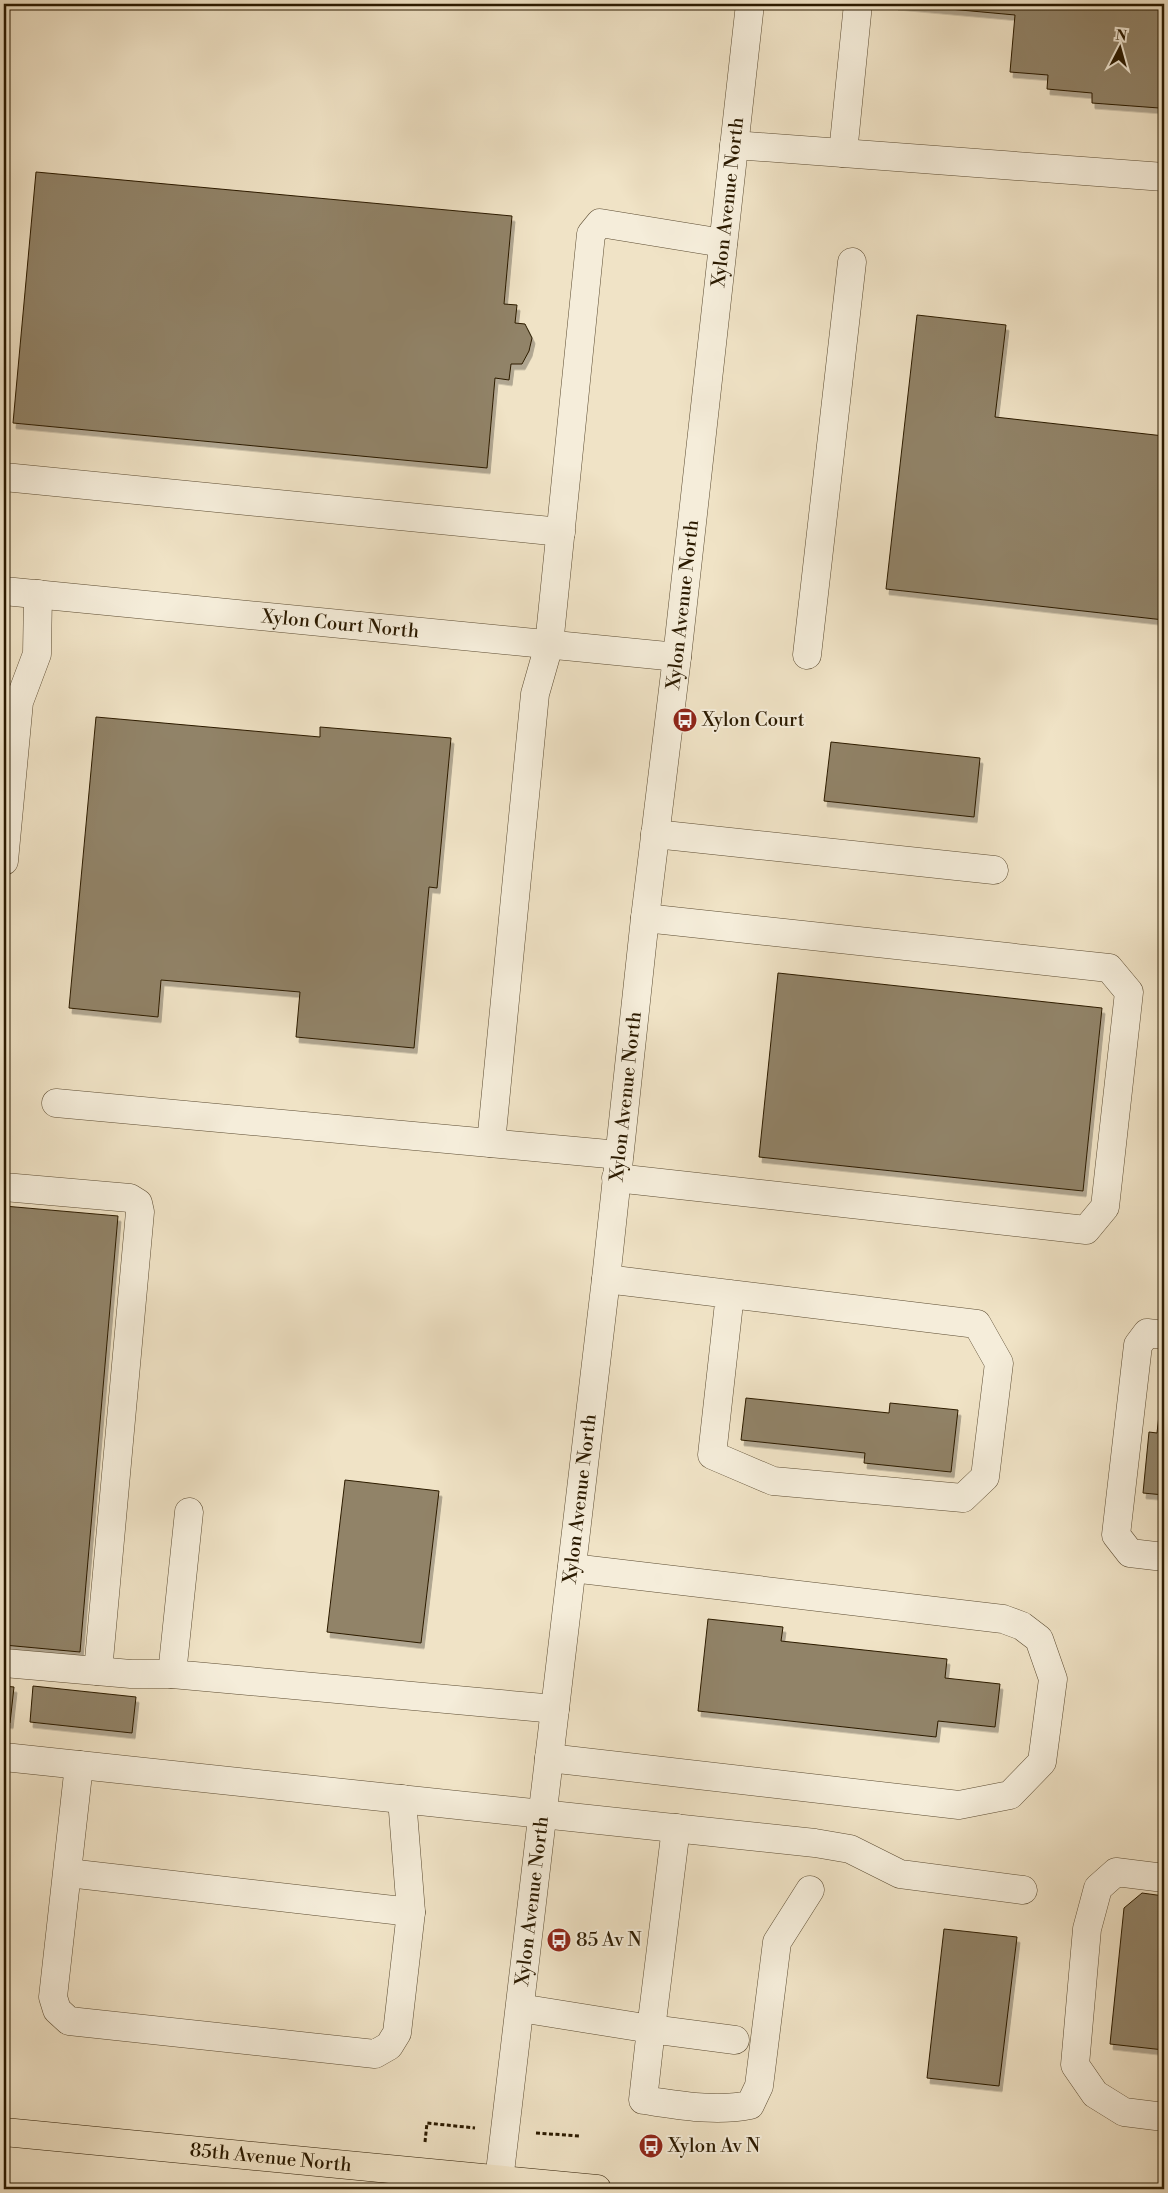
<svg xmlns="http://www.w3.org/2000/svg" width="1168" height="2193" font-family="'Libre Bodoni',serif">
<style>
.building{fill:#918367;stroke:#2b1a00;filter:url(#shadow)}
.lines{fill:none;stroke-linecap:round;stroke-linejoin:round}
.minor-casing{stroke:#5c4c32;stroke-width:29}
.major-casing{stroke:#2b1a00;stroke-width:29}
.path{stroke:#2b1a00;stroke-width:3;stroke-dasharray:4 2.5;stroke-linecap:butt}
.minor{stroke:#f5edda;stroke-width:28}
.major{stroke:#f0e3c6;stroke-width:28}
.labels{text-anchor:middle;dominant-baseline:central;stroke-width:4;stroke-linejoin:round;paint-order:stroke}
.street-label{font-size:19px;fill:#2b1a00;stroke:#f5edda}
.poi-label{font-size:19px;fill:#2b1a00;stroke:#f5edda;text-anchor:start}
</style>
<defs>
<filter id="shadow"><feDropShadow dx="3" dy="5.5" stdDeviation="0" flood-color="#0004"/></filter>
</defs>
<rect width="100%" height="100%" fill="#f0e3c6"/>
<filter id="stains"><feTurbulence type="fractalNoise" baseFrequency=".004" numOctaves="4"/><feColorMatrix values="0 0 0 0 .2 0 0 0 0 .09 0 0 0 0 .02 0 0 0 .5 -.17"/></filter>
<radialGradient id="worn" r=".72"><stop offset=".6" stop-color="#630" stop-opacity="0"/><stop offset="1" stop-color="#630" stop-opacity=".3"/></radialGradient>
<path class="building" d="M 895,4 L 1164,4 L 1164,42 L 1159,108 L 1092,103 L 1092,93 L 1047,89 L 1048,75 L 1010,72 L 1015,15 Z
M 36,172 L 512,216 L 504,304 L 517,305 L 515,323 L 525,324 L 532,338 L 529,351 L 522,364 L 511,364 L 509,380 L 495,378 L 487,468 L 13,423 Z
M 917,315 L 1006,325 L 995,417 L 1164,436 L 1164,620 L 886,589 Z
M 96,717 L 320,737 L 320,727 L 451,738 L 437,888 L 429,887 L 414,1048 L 296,1037 L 300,992 L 161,980 L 158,1017 L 69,1008 Z
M 831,742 L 980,758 L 974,817 L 824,801 Z
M 778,973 L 1102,1008 L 1083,1191 L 759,1157 Z
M 4,1206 L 118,1216 L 80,1652 L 4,1645 Z
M 1164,1369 L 1164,1495 L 1143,1493 L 1149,1432 L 1157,1433 Z
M 746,1398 L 889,1413 L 890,1403 L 958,1410 L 951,1472 L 864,1463 L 865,1453 L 741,1440 Z
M 345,1480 L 439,1491 L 421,1643 L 327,1632 Z
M 708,1619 L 783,1627 L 781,1641 L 947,1659 L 945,1678 L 1000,1684 L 995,1727 L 938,1721 L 936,1737 L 698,1711 Z
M 4,1686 L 14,1687 L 10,1723 L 4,1722 Z
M 33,1686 L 136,1697 L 132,1733 L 30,1722 Z
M 1142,1893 L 1164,1896 L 1164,2050 L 1110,2044 L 1124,1908 Z
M 944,1929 L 1017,1937 L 999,2086 L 927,2078 Z"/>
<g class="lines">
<defs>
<g id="minor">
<path d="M 734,145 L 1164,177"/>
<path d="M 843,153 L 858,4"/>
<path d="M 4,477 L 561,532"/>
<path id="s1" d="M 4,591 L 677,657"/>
<path d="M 807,655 L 852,262"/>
<path d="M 655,834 L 994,870"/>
<path d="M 4,861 L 19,702 L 37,654 L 38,594"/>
<path d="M 56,1103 L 619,1155"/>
<path d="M 491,1143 L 535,694 L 549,645 L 591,234 L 600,223 L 723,243"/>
<path d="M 616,1178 L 1086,1230 L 1105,1207 L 1129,992 L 1109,968 L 645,918"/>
<path d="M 4,1187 L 130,1198 L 138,1203 L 140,1212 L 98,1671"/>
<path d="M 606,1279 L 977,1324 L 999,1363 L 985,1477 L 963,1498 L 773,1481 L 712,1455 L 730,1294"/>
<path d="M 1164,1335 L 1147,1333 L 1138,1345 L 1116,1535 L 1130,1553 L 1164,1557"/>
<path d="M 189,1512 L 172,1674 L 555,1709"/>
<path d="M 4,1663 L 131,1674 L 172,1674"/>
<path d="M 4,1757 L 815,1843 L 850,1849 L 900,1874 L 1023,1890"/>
<path d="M 549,1758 L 959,1805 L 1010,1795 L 1042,1762 L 1053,1679 L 1039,1639 L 1022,1626 L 1003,1619 L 572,1568"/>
<path d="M 79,1765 L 53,1997 L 57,2010 L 69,2021 L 375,2054 L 389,2046 L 397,2033 L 411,1912 L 402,1799"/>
<path d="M 68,1873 L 411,1912"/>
<path d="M 1164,1878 L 1116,1872 L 1098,1888 L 1087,1929 L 1075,2065 L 1095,2094 L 1124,2112 L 1164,2117"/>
<path d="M 520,2008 L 651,2029 L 676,1828"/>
<path d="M 735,2040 L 651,2029 L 643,2100 C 679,2105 714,2112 750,2105 L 759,2086 L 777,1942 L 810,1890"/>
<path id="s2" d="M 498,2189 L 606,1279 L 645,918 L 677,657 L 750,4"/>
</g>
<g id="major">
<path id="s3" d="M 4,2132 L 597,2189"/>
</g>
</defs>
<use href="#minor" class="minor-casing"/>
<use href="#major" class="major-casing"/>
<path class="path" d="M 536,2133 L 580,2136
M 425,2142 L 427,2123 L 475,2128"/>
<use href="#minor" class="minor"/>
<use href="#major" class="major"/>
</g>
<defs>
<symbol id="bus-disc" viewBox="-11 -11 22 22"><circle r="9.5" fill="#8f2418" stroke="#f5edda"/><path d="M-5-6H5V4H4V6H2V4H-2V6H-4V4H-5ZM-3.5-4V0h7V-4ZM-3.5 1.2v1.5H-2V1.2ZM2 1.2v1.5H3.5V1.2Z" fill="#fff"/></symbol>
</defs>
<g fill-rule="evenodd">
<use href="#bus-disc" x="671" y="706" width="28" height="28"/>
<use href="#bus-disc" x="545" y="1926" width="28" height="28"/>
<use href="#bus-disc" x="637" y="2132" width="28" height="28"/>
</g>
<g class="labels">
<g class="street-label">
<text stroke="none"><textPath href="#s2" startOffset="2000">Xylon Avenue North</textPath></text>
<text stroke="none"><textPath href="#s2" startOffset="1595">Xylon Avenue North</textPath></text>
<text stroke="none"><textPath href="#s1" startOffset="338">Xylon Court North</textPath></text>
<text stroke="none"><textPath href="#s2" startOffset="1100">Xylon Avenue North</textPath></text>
<text stroke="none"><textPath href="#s2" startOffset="695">Xylon Avenue North</textPath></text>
<text stroke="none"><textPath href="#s2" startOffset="290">Xylon Avenue North</textPath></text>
<text stroke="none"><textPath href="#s3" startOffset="268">85th Avenue North</textPath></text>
</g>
<g class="poi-label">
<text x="702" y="720">Xylon Court</text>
<text x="576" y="1940">85 Av N</text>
<text x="668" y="2146">Xylon Av N</text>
</g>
</g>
<rect width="1168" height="2193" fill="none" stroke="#f0e3c6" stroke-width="20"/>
<rect x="5" y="5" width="1158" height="2183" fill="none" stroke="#2b1a00" stroke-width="2.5"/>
<rect x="10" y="10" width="1148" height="2173" fill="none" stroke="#2b1a00"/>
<g transform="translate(1120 48) rotate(6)" stroke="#f5edda" stroke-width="4" paint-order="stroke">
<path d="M0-4L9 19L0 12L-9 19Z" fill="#2b1a00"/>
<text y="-8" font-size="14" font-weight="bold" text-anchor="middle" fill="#2b1a00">N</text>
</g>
<rect width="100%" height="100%" filter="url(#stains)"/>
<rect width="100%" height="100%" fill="url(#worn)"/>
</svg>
